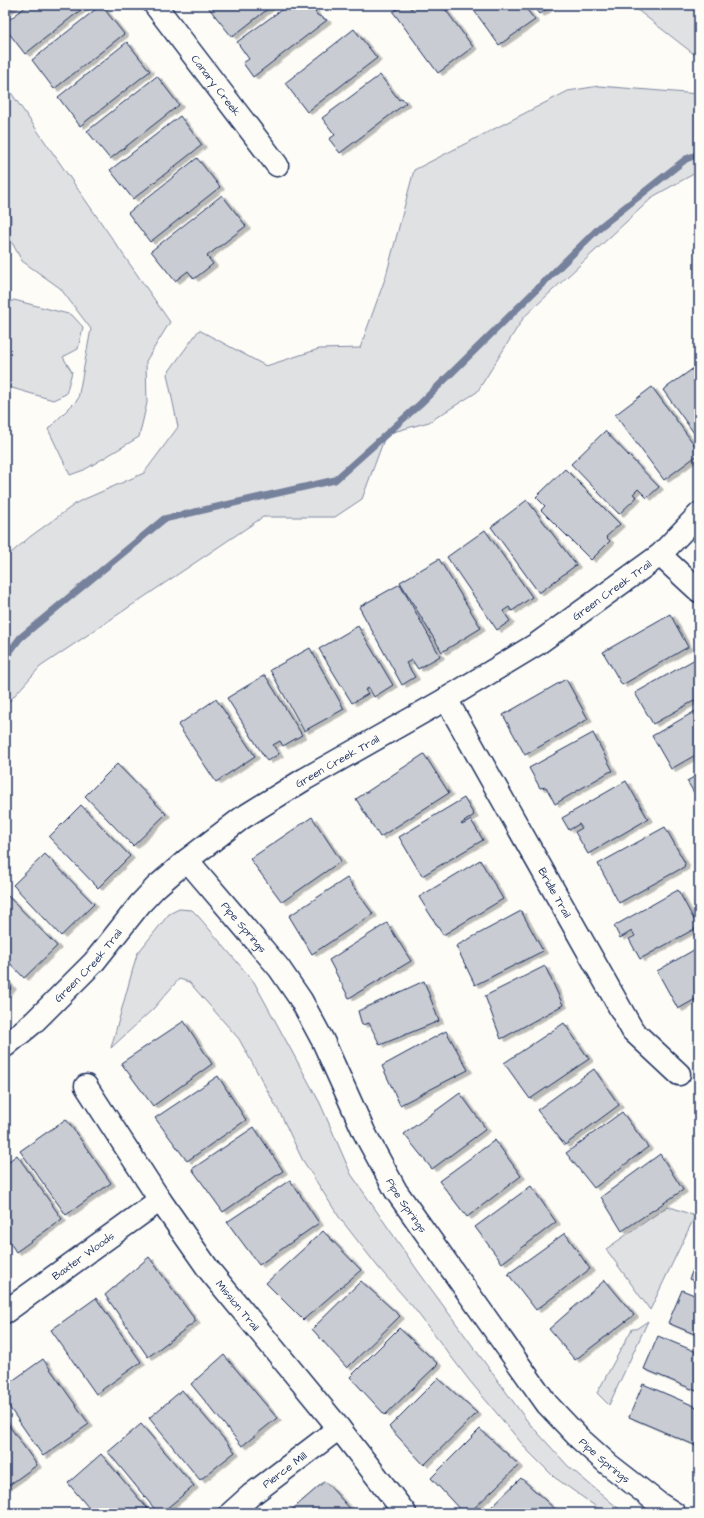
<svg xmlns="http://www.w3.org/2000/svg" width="704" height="1518" font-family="'Architects Daughter',sans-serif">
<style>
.green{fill:#e0e1e3;stroke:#7e88a0}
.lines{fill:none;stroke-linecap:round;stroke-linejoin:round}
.stream{stroke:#76819c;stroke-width:7}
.building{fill:#c9ccd3;stroke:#1b2f5e;filter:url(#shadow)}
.street-casing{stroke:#1b2f5e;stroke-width:25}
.street{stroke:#fdfcf7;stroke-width:22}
.labels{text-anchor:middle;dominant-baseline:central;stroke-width:3;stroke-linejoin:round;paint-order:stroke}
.street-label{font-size:11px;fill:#1b2f5e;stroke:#fdfcf7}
</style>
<defs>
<filter id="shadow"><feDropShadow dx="4.5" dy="2.5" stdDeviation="0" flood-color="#0004"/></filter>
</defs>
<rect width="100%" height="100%" fill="#fdfcf7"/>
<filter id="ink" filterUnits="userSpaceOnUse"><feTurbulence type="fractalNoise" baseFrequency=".025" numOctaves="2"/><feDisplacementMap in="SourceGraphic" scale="8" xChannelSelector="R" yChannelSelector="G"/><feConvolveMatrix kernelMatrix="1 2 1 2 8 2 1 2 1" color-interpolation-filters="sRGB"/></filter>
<g filter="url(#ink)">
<path class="green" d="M 631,5 L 699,5 L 699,58 Z
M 5,84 L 170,322 L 146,361 L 147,403 L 139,437 L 84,470 L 70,475 L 48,429 L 78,399 L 91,329 L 60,288 L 22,261 L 10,239 L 11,217 L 5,207 Z
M 599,86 L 699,94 L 699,171 L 654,196 L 524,317 L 477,392 L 429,422 L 386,434 L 362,499 L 335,517 L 263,517 L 40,667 L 5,706 L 5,558 L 31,536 L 78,502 L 144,473 L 178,427 L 167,374 L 199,330 L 266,366 L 319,349 L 360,348 L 386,276 L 414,170 L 568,91 Z
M 14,300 L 72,315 L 83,327 L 78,349 L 63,357 L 72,372 L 66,394 L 53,400 L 5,386 L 5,305 Z
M 179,909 L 192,910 L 199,917 L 254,982 L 320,1103 L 351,1174 L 418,1271 L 528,1422 L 568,1466 L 624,1513 L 605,1513 L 554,1477 L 528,1451 L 469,1380 L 413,1307 L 378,1267 L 339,1217 L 302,1159 L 282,1117 L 239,1039 L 189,982 L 179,979 L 153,1009 L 111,1048 L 137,954 L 169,914 Z
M 668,1206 L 695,1216 L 650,1310 L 606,1249 Z
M 648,1321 L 609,1405 L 597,1393 L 632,1329 L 636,1329 Z"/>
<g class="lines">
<path class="stream" d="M 5,658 L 20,638 L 164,519 L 335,480 L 420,404 L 600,227 L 686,159 L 699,154"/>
</g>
<path class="building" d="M 5,5 L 15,5 L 5,13 Z
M 28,5 L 87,5 L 25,54 L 5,28 L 5,23 Z
M 101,5 L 124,34 L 54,89 L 32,60 Z
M 211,5 L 273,5 L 232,37 L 208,7 Z
M 288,5 L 311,5 L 317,15 L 327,20 L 253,77 L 243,63 L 249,59 L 237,42 Z
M 402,5 L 408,5 L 411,9 L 416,5 L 442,5 L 473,47 L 438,73 L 393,12 Z
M 470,5 L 523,5 L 535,20 L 499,45 Z
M 533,5 L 552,5 L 540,14 Z
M 354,29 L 377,58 L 307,112 L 285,83 Z
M 127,42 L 150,71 L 80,126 L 58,97 Z
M 380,75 L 399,100 L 402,98 L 406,103 L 340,153 L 329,139 L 335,135 L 322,118 Z
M 157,76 L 179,105 L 110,159 L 87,131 Z
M 180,116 L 202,145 L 133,199 L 110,170 Z
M 197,158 L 220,187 L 150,242 L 128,213 Z
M 222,195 L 246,226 L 207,256 L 213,264 L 194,279 L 188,271 L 175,281 L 151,251 Z
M 698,365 L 699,366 L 699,440 L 663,390 Z
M 652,387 L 699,451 L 699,454 L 664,480 L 615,415 Z
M 605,431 L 659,487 L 647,498 L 638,489 L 633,494 L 637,497 L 619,514 L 571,464 Z
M 565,469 L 620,524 L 606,537 L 610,541 L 591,560 L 541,510 L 545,506 L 536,497 Z
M 527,500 L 576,565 L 539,593 L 491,527 Z
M 485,530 L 532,597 L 512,611 L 509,607 L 503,611 L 510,621 L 497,630 L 447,557 Z
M 439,559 L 481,628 L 442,652 L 400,582 Z
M 400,584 L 440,656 L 418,669 L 412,660 L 406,663 L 415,677 L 402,685 L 359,607 Z
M 670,614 L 688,647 L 622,685 L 603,652 Z
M 358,626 L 393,685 L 374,697 L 369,688 L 365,690 L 368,694 L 352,703 L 319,649 Z
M 310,648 L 344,709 L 304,731 L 270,670 Z
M 697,658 L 699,660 L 699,698 L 653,724 L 635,693 Z
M 265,675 L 302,735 L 283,746 L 280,741 L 273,745 L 279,754 L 267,761 L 227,698 Z
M 566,679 L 588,719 L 525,755 L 503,715 Z
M 216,699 L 255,756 L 216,782 L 178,725 Z
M 699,709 L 699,753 L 671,769 L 652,736 Z
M 593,733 L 613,771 L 609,772 L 555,804 L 546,787 L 540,788 L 529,768 Z
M 424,754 L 449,793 L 380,837 L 356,799 Z
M 117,764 L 166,814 L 133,846 L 85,796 Z
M 699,774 L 699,801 L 687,781 Z
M 626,781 L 648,819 L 588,854 L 575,832 L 582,828 L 579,824 L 569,830 L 562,818 Z
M 464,798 L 474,815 L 461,824 L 462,825 L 471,820 L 483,840 L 422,876 L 399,837 Z
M 81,805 L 130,856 L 98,888 L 49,837 Z
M 312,817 L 341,861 L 282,902 L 250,859 Z
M 665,827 L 685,863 L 684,867 L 619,903 L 598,864 Z
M 45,854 L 94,904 L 61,936 L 13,885 Z
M 480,860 L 503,899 L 443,935 L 419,897 Z
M 347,878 L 373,914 L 312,954 L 289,916 Z
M 678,890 L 698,927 L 640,959 L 629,939 L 635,936 L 632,931 L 620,938 L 614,926 Z
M 8,896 L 57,946 L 24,978 L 5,958 L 5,898 Z
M 521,911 L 543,951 L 475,985 L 456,946 Z
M 387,923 L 411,961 L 349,998 L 329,960 Z
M 699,947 L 699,997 L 678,1009 L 657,971 Z
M 545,966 L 563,1005 L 501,1039 L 485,996 Z
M 5,979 L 12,987 L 5,994 Z
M 424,981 L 439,1021 L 380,1045 L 369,1023 L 362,1025 L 358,1011 Z
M 184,1021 L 212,1064 L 153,1106 L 121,1063 Z
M 564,1023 L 589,1059 L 530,1099 L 504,1063 Z
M 446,1031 L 468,1070 L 400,1105 L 382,1066 Z
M 594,1069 L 619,1105 L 565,1145 L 537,1110 Z
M 218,1076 L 246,1120 L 187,1161 L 155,1118 Z
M 460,1093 L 486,1129 L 432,1169 L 404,1134 Z
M 622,1112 L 648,1147 L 594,1188 L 566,1153 Z
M 66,1119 L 111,1183 L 66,1215 L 20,1151 Z
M 254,1127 L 283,1171 L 223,1212 L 192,1169 Z
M 495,1140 L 521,1176 L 467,1217 L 439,1181 Z
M 660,1154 L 683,1190 L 622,1231 L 601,1197 Z
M 17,1155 L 62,1219 L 16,1252 L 5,1235 L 5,1164 Z
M 290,1180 L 319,1223 L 259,1265 L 227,1222 Z
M 531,1186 L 556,1222 L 502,1263 L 475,1227 Z
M 323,1231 L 361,1270 L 303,1320 L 266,1283 Z
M 565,1233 L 590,1269 L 536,1310 L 508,1274 Z
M 699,1256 L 699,1283 L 689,1279 Z
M 149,1257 L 196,1321 L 148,1357 L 105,1295 Z
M 605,1280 L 634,1315 L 575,1360 L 549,1329 Z
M 361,1281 L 400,1316 L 347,1368 L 312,1329 Z
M 682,1290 L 699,1297 L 699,1336 L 668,1323 Z
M 96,1298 L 141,1362 L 96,1394 L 51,1330 Z
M 399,1328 L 438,1364 L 385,1415 L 350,1377 Z
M 658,1336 L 699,1353 L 699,1392 L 644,1369 Z
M 224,1355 L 277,1418 L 242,1446 L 191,1384 Z
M 43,1359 L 89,1424 L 43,1456 L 5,1401 L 5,1386 Z
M 438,1378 L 477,1413 L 424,1465 L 389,1427 Z
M 643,1384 L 699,1408 L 699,1447 L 629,1417 Z
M 182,1390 L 235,1452 L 200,1480 L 149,1418 Z
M 5,1420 L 37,1465 L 5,1488 Z
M 141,1424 L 194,1486 L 161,1513 L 158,1513 L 108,1452 Z
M 480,1429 L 519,1465 L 469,1513 L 463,1513 L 431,1478 Z
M 101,1454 L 151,1513 L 93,1513 L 68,1483 Z
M 521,1478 L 559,1513 L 485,1513 Z
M 325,1481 L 354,1513 L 288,1513 Z"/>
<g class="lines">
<defs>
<g id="street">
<path id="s1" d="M 155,5 L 277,165"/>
<path d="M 660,555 L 699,591"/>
<path id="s2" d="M 446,699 L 633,1031 L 679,1074"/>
<path id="s3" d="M 187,860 L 279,968 L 301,1000 L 323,1041 L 364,1132 L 396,1191 L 547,1404 L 579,1438 L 608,1464 L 658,1503 L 674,1513"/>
<path id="s4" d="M 5,1046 L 34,1022 L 94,962 L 140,904 L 156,887 L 187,860 L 242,818 L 305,779 L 446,699 L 537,644 L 660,555 L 699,514"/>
<path id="s5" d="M 86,1086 L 160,1200 L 209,1270 L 339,1428 L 405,1513"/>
<path id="s6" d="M 5,1312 L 160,1200"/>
<path id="s7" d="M 231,1513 L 251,1495 L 339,1428"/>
</g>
</defs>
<use href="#street" class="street-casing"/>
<use href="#street" class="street"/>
</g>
</g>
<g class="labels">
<g class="street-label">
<text stroke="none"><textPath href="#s1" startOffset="101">Canary Creek</textPath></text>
<text stroke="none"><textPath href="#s4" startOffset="765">Green Creek Trail</textPath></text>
<text stroke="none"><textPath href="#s4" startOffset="441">Green Creek Trail</textPath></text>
<text stroke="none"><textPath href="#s2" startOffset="222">Bridle Trail</textPath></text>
<text stroke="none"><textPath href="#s3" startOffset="88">Pipe Springs</textPath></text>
<text stroke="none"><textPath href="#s4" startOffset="116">Green Creek Trail</textPath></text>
<text stroke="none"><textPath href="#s3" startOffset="412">Pipe Springs</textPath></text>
<text stroke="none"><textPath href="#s6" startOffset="96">Baxter Woods</textPath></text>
<text stroke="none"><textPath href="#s5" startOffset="267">Mission Trail</textPath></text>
<text stroke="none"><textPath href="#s3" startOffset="736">Pipe Springs</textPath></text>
<text stroke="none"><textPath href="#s7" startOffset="69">Pierce Mill</textPath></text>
</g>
</g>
<rect width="704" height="1518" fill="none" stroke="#fdfcf7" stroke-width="20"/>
<rect x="10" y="10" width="684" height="1498" fill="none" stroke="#1b2f5e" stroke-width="1.5" filter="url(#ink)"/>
</svg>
